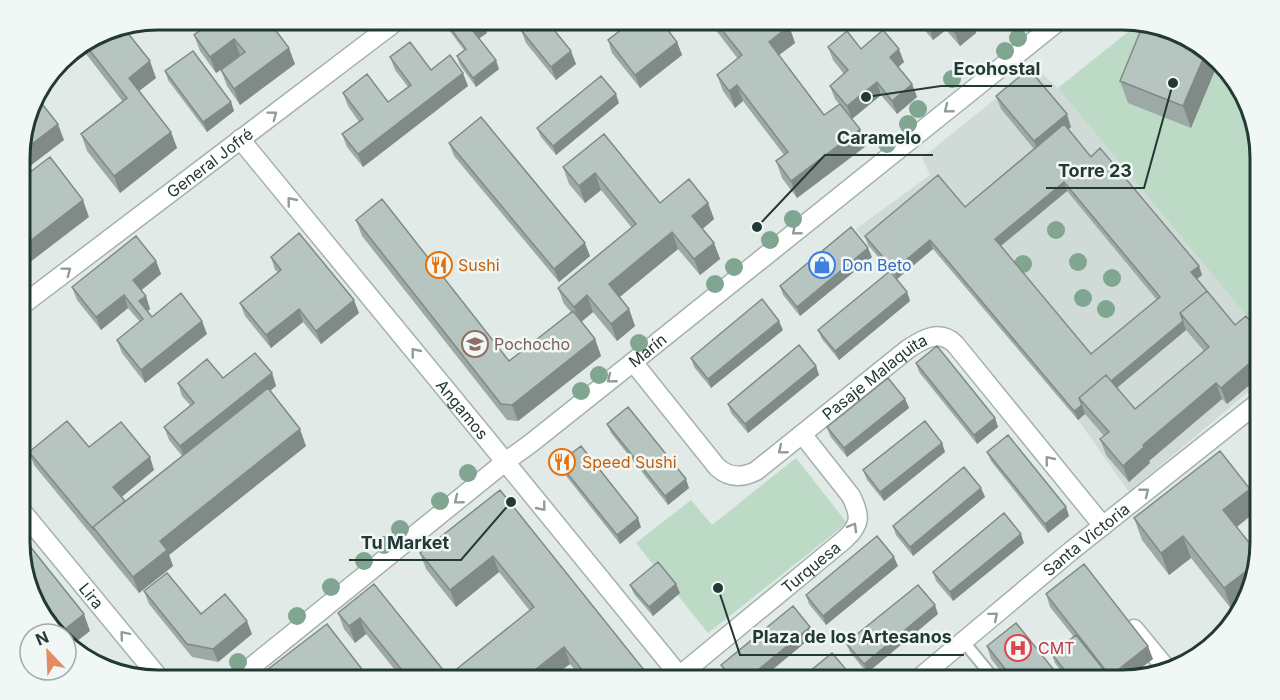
<svg xmlns="http://www.w3.org/2000/svg" width="1280" height="700" font-family="Inter,sans-serif">
<style>
.built{fill:#d0dad6}
.green{fill:#bcdac6}
.lines{fill:none;stroke-linecap:round;stroke-linejoin:round}
.service-casing{stroke:#a4b1ae;stroke-width:14}
.minor-casing{stroke:#a4b1ae;stroke-width:21}
.tertiary-casing{stroke:#a4b1ae;stroke-width:21}
.secondary-casing{stroke:#a1b5af;stroke-width:21}
.service{stroke:#fff;stroke-width:10}
.minor{stroke:#fff;stroke-width:18}
.tertiary{stroke:#fff;stroke-width:18}
.secondary{stroke:#fff;stroke-width:18}
.tree{fill:#80a591}
.wall{fill:#9da9a5;fill-rule:evenodd}
.shaded-wall{fill:#808a86}
.building{fill:#b7c5c0;stroke:#808a86;stroke-width:1.5;fill-rule:evenodd}
.oneway{stroke:#919c9a}
.labels{text-anchor:middle;dominant-baseline:central;stroke-width:5;stroke-linejoin:round;paint-order:stroke}
.street-label{font-size:16px;fill:#233935;stroke:#f1f7f5}
.food-label{font-size:16px;fill:#c56008;stroke:#f1f7f5;text-anchor:start}
.shop-label{font-size:16px;fill:#366cbe;stroke:#f1f7f5;text-anchor:start}
.education-label{font-size:16px;fill:#785e54;stroke:#f1f7f5;text-anchor:start}
.health-label{font-size:16px;fill:#be3a42;stroke:#f1f7f5;text-anchor:start}
.rim{fill:none;stroke:#233935;stroke-width:3}
.leader{fill:none;stroke:#233935;stroke-width:2}
.callout-dot{fill:#233935;stroke:#f1f7f5;stroke-width:2}
.callout-label{font-size:18px;text-anchor:middle;font-weight:bold;fill:#233935;stroke:#f1f7f5;stroke-width:5;stroke-linejoin:round;paint-order:stroke}
</style>
<rect width="100%" height="100%" fill="#e1eae7"/>
<path class="built" d="M 1035,67 L 1058,88 L 1260,332 L 1260,382 L 1129,492 L 1078,420 L 933,249 L 897,279 L 856,229 L 930,175 L 922,158 Z"/>
<path class="green" d="M 1138,24 L 1191,38 L 1237,81 L 1260,149 L 1260,332 L 1058,88 Z
M 796,458 L 847,523 L 708,633 L 636,543 L 691,500 L 712,525 Z"/>
<g class="lines">
<defs>
<path id="service" d="M 964,642 L 995,680"/>
<g id="minor">
<path id="s1" d="M 240,139 L 485,437 L 683,680"/>
<path id="s2" d="M 21,306 L 398,20"/>
<path id="s3" d="M 633,362 L 717,467 C 729,478 742,478 756,471 L 908,349 C 923,339 940,329 955,344 L 1103,526"/>
<path d="M 1134,629 L 1166,668"/>
<path id="s4" d="M 679,676 L 844,540 C 861,525 861,516 851,496 L 802,434"/>
<path id="s5" d="M 917,680 L 1071,551 L 1260,401"/>
</g>
<g id="tertiary">
<path id="s6" d="M 235,680 L 505,462 L 530,444 L 633,362 L 1060,20"/>
</g>
<g id="secondary">
<path id="s7" d="M 21,510 L 161,680"/>
</g>
</defs>
<use href="#service" class="service-casing"/>
<use href="#minor" class="minor-casing"/>
<use href="#tertiary" class="tertiary-casing"/>
<use href="#secondary" class="secondary-casing"/>
<use href="#service" class="service"/>
<use href="#minor" class="minor"/>
<use href="#tertiary" class="tertiary"/>
<use href="#secondary" class="secondary"/>
</g>
<g class="tree">
<circle cx="1018" cy="38" r="9"/>
<circle cx="1005" cy="51" r="9"/>
<circle cx="952" cy="79" r="9"/>
<circle cx="918" cy="109" r="9"/>
<circle cx="908" cy="124" r="9"/>
<circle cx="887" cy="144" r="9"/>
<circle cx="793" cy="219" r="9"/>
<circle cx="1056" cy="230" r="9"/>
<circle cx="770" cy="240" r="9"/>
<circle cx="1078" cy="262" r="9"/>
<circle cx="1023" cy="264" r="9"/>
<circle cx="734" cy="267" r="9"/>
<circle cx="1112" cy="278" r="9"/>
<circle cx="715" cy="284" r="9"/>
<circle cx="1083" cy="298" r="9"/>
<circle cx="1106" cy="309" r="9"/>
<circle cx="639" cy="343" r="9"/>
<circle cx="599" cy="375" r="9"/>
<circle cx="581" cy="391" r="9"/>
<circle cx="468" cy="473" r="9"/>
<circle cx="440" cy="501" r="9"/>
<circle cx="400" cy="529" r="9"/>
<circle cx="384" cy="545" r="9"/>
<circle cx="364" cy="561" r="9"/>
<circle cx="331" cy="587" r="9"/>
<circle cx="297" cy="616" r="9"/>
<circle cx="238" cy="662" r="9"/>
</g>
<path class="wall" d="M 209,20 L 268,20 L 295,64 L 240,105 L 227,86 L 221,70 L 216,73 L 200,51 L 194,35 L 211,22 Z
M 521,20 L 556,20 L 549,24 L 576,64 L 556,80 L 526,43 L 521,30 L 527,26 Z
M 630,20 L 660,20 L 677,42 L 682,55 L 640,88 L 612,53 L 608,40 L 631,22 Z
M 708,20 L 783,20 L 789,26 L 795,43 L 779,55 L 824,115 L 839,104 L 835,99 L 830,86 L 844,74 L 833,60 L 828,47 L 861,49 L 904,62 L 898,67 L 912,84 L 917,97 L 897,114 L 881,95 L 852,119 L 860,129 L 866,146 L 797,198 L 782,178 L 776,161 L 784,155 L 743,101 L 735,108 L 723,91 L 717,75 L 738,59 Z
M 916,20 L 971,20 L 976,33 L 960,46 L 946,30 L 933,40 Z
M 445,21 L 483,24 L 487,33 L 479,38 L 499,69 L 476,87 L 460,65 L 457,56 L 464,50 L 449,30 Z
M 105,30 L 156,78 L 139,91 L 171,132 L 177,148 L 120,193 L 87,151 L 81,134 L 123,102 L 80,46 Z
M 1191,38 L 1218,63 L 1191,128 L 1128,103 L 1120,81 Z
M 390,57 L 431,70 L 468,86 L 363,167 L 347,147 L 342,134 L 359,122 L 348,106 L 343,93 L 388,102 L 408,87 L 395,70 Z
M 165,71 L 231,102 L 234,111 L 207,132 L 168,80 Z
M 996,96 L 1071,127 L 1068,130 L 1091,157 L 1199,266 L 1202,275 L 1197,279 L 1235,325 L 1260,333 L 1260,376 L 1227,404 L 1222,399 L 1149,461 L 1150,463 L 1129,482 L 1106,455 L 1100,439 L 1104,436 L 1085,414 L 1078,420 L 933,249 L 897,279 L 868,245 L 865,236 L 965,207 L 1034,149 L 1001,109 ZM 1067,191 L 1157,300 L 1091,354 L 1001,246 ZM 1186,330 L 1204,351 L 1135,409 L 1117,388 Z
M 619,103 L 556,155 L 541,137 L 537,128 Z
M 604,134 L 660,203 L 708,203 L 714,219 L 702,229 L 714,243 L 720,259 L 700,275 L 678,249 L 619,297 L 629,309 L 635,326 L 617,341 L 593,312 L 581,322 L 595,339 L 601,356 L 518,421 L 507,420 L 362,236 L 356,220 L 509,361 L 571,312 L 564,304 L 558,288 L 632,228 L 601,190 L 585,203 L 569,184 L 563,167 Z
M 21,140 L 64,140 L 30,166 L 21,155 Z
M 449,143 L 590,256 L 559,282 L 454,156 Z
M 1260,215 L 1260,262 L 1258,261 L 1250,239 Z
M 271,257 L 359,313 L 321,344 L 303,322 L 271,348 L 245,316 L 240,303 L 278,272 L 275,270 Z
M 872,257 L 800,316 L 783,295 L 780,286 Z
M 156,261 L 161,274 L 141,290 L 150,309 L 148,311 L 152,317 L 207,334 L 145,383 L 122,353 L 117,340 L 140,322 L 128,308 L 101,330 L 77,300 L 72,287 Z
M 907,292 L 910,301 L 839,360 L 822,339 L 818,330 Z
M 783,330 L 711,388 L 694,367 L 691,358 Z
M 916,363 L 995,418 L 998,427 L 977,444 L 919,372 Z
M 816,366 L 819,375 L 748,433 L 731,413 L 728,404 Z
M 272,373 L 276,386 L 270,391 L 306,446 L 169,555 L 173,566 L 139,593 L 34,465 L 29,452 L 89,447 L 154,470 L 121,497 L 125,501 L 182,456 L 169,440 L 164,427 L 190,405 L 182,396 L 178,383 Z
M 905,399 L 909,408 L 847,457 L 830,436 L 827,427 Z
M 607,424 L 689,488 L 668,505 L 611,433 Z
M 942,443 L 945,452 L 884,501 L 867,480 L 863,470 Z
M 987,452 L 1066,507 L 1069,516 L 1048,533 L 991,461 Z
M 559,463 L 641,527 L 620,544 L 563,472 Z
M 981,488 L 985,497 L 913,556 L 896,535 L 893,526 Z
M 1250,489 L 1258,510 L 1237,527 L 1232,610 L 1191,558 L 1169,575 L 1142,540 L 1134,518 Z
M 500,490 L 652,680 L 583,680 L 570,664 L 548,680 L 403,680 L 366,634 L 355,643 L 344,629 L 338,613 L 374,584 L 448,676 L 530,611 L 499,572 L 456,607 L 426,569 L 420,553 Z
M 1024,543 L 953,601 L 936,581 L 933,572 Z
M 898,566 L 826,625 L 809,604 L 806,595 Z
M 676,584 L 680,593 L 653,616 L 634,594 L 630,585 Z
M 144,591 L 201,614 L 252,634 L 218,662 L 192,657 L 149,604 Z
M 1046,594 L 1153,659 L 1125,680 L 1068,680 L 1055,663 L 1052,654 L 1074,637 L 1050,607 Z
M 938,614 L 867,673 L 850,652 L 846,643 Z
M 813,636 L 760,680 L 730,680 L 725,674 L 721,665 Z
M 987,646 L 1062,680 L 1008,680 L 991,659 Z"/>
<path class="shaded-wall" d="M 543,20 L 556,20 L 546,27 Z
M 681,20 L 694,20 L 684,27 Z
M 938,20 L 943,20 L 946,30 L 933,40 L 929,27 Z
M 971,20 L 976,33 L 960,46 L 955,33 Z
M 483,24 L 487,33 L 477,40 L 473,31 Z
M 789,26 L 795,43 L 775,58 L 769,42 Z
M 234,39 L 240,55 L 216,73 L 210,57 Z
M 677,42 L 682,55 L 640,88 L 635,75 Z
M 289,48 L 295,64 L 240,105 L 234,89 Z
M 899,49 L 904,62 L 895,70 L 890,57 Z
M 571,51 L 576,64 L 556,80 L 551,67 Z
M 1206,52 L 1218,63 L 1191,128 L 1183,106 Z
M 496,60 L 499,69 L 476,87 L 473,78 Z
M 150,61 L 156,78 L 135,94 L 129,78 Z
M 463,73 L 468,86 L 363,167 L 358,154 Z
M 877,82 L 881,95 L 852,119 L 847,106 Z
M 912,84 L 917,97 L 897,114 L 892,101 Z
M 737,85 L 743,101 L 735,108 L 729,91 Z
M 616,94 L 619,103 L 556,155 L 553,146 Z
M 231,102 L 234,111 L 207,132 L 203,122 Z
M 1067,114 L 1071,127 L 1039,154 L 1034,141 Z
M 58,124 L 64,140 L 30,166 L 24,150 Z
M 860,129 L 866,146 L 797,198 L 791,181 Z
M 171,132 L 177,148 L 120,193 L 114,176 Z
M 595,173 L 601,190 L 585,203 L 579,186 Z
M 1064,182 L 1067,191 L 998,248 L 995,239 Z
M 83,200 L 89,217 L 21,269 L 21,248 Z
M 708,203 L 714,219 L 698,233 L 692,216 Z
M 672,232 L 678,249 L 615,301 L 609,284 Z
M 930,240 L 933,249 L 897,279 L 894,270 Z
M 585,243 L 590,256 L 559,282 L 554,269 Z
M 714,243 L 720,259 L 700,275 L 694,259 Z
M 868,248 L 872,257 L 800,316 L 797,307 Z
M 156,261 L 161,274 L 138,293 L 133,280 Z
M 1199,266 L 1202,275 L 1194,281 L 1191,272 Z
M 907,292 L 910,301 L 839,360 L 835,351 Z
M 124,295 L 128,308 L 101,330 L 96,317 Z
M 587,295 L 593,312 L 580,323 L 574,307 Z
M 146,296 L 150,309 L 144,314 L 139,301 Z
M 354,300 L 359,313 L 321,344 L 316,331 Z
M 299,309 L 303,322 L 271,348 L 266,335 Z
M 629,309 L 635,326 L 617,341 L 611,324 Z
M 202,321 L 207,334 L 145,383 L 141,370 Z
M 779,321 L 783,330 L 711,388 L 708,379 Z
M 1183,321 L 1186,330 L 1090,410 L 1084,403 Z
M 595,339 L 601,356 L 518,421 L 512,405 Z
M 1260,354 L 1260,376 L 1227,404 L 1221,388 Z
M 816,366 L 819,375 L 748,433 L 745,424 Z
M 272,373 L 276,386 L 185,459 L 180,446 Z
M 1216,383 L 1222,399 L 1149,461 L 1150,463 L 1129,482 L 1123,466 L 1143,445 Z
M 905,399 L 909,408 L 847,457 L 844,448 Z
M 1082,405 L 1085,414 L 1078,420 L 1074,411 Z
M 995,418 L 998,427 L 977,444 L 974,435 Z
M 300,429 L 306,446 L 169,555 L 173,566 L 139,593 L 133,577 L 160,541 Z
M 942,443 L 945,452 L 884,501 L 880,492 Z
M 150,457 L 154,470 L 118,500 L 113,487 Z
M 686,479 L 689,488 L 668,505 L 665,496 Z
M 981,488 L 985,497 L 913,556 L 910,547 Z
M 1250,489 L 1258,510 L 1231,531 L 1223,510 Z
M 1066,507 L 1069,516 L 1048,533 L 1045,524 Z
M 638,518 L 641,527 L 620,544 L 617,535 Z
M 1021,534 L 1024,543 L 953,601 L 950,592 Z
M 1183,536 L 1191,558 L 1169,575 L 1161,553 Z
M 493,556 L 499,572 L 456,607 L 450,590 Z
M 894,557 L 898,566 L 826,625 L 823,616 Z
M 1257,563 L 1246,600 L 1232,610 L 1224,588 Z
M 676,584 L 680,593 L 653,616 L 649,607 Z
M 935,605 L 938,614 L 867,673 L 864,664 Z
M 84,614 L 90,631 L 71,646 L 66,641 L 66,634 L 59,634 Z
M 360,618 L 366,634 L 355,643 L 349,626 Z
M 247,621 L 252,634 L 218,662 L 213,649 Z
M 810,627 L 813,636 L 760,680 L 746,680 Z
M 1148,646 L 1153,659 L 1125,680 L 1111,680 L 1110,676 Z
M 564,647 L 570,664 L 548,680 L 522,680 Z
M 365,673 L 368,680 L 356,680 Z
M 850,674 L 852,680 L 841,680 Z"/>
<path class="building" d="M 214,20 L 268,20 L 289,48 L 234,89 L 221,70 L 245,52 L 234,39 L 210,57 L 194,35 Z
M 447,20 L 480,20 L 483,24 L 473,31 L 496,60 L 473,78 L 457,56 L 466,49 L 445,21 Z
M 527,20 L 546,20 L 571,51 L 551,67 L 521,30 L 530,23 Z
M 634,20 L 660,20 L 677,42 L 635,75 L 608,40 Z
M 714,20 L 783,20 L 789,26 L 769,42 L 824,115 L 840,104 L 860,129 L 791,181 L 776,161 L 788,152 L 737,85 L 729,91 L 717,75 L 742,55 Z
M 922,20 L 938,20 L 929,27 Z
M 944,20 L 971,20 L 955,33 Z
M 1143,25 L 1191,38 L 1206,52 L 1183,106 L 1120,81 Z
M 123,27 L 150,61 L 129,78 L 171,132 L 114,176 L 81,134 L 127,98 L 84,43 L 105,30 Z
M 883,30 L 899,49 L 890,57 L 912,84 L 892,101 L 877,82 L 847,106 L 830,86 L 848,70 L 828,47 L 847,31 L 861,49 Z
M 410,42 L 431,70 L 450,55 L 463,73 L 358,154 L 342,134 L 363,119 L 343,93 L 367,74 L 388,102 L 411,85 L 390,57 Z
M 193,51 L 231,102 L 203,122 L 165,71 Z
M 1029,69 L 1067,114 L 1034,141 L 996,96 Z
M 601,76 L 616,94 L 553,146 L 537,128 Z
M 35,95 L 58,124 L 24,150 L 21,146 L 21,140 L 34,96 Z
M 481,117 L 585,243 L 554,269 L 449,143 Z
M 1064,124 L 1091,157 L 1100,148 L 1199,266 L 1191,272 L 1212,297 L 1207,291 L 1180,313 L 1183,321 L 1111,381 L 1106,375 L 1079,398 L 1082,405 L 1074,411 L 930,240 L 894,270 L 865,236 L 938,175 L 965,207 ZM 1064,182 L 1160,297 L 1091,354 L 995,239 Z
M 604,134 L 660,203 L 689,179 L 708,203 L 692,216 L 714,243 L 694,259 L 672,232 L 609,284 L 629,309 L 611,324 L 587,295 L 574,307 L 558,288 L 636,224 L 595,173 L 579,186 L 563,167 Z
M 50,157 L 83,200 L 21,248 L 21,179 Z
M 382,199 L 509,361 L 573,311 L 595,339 L 512,405 L 501,404 L 356,220 Z
M 1260,215 L 1260,243 L 1250,239 Z
M 851,227 L 868,248 L 797,307 L 780,286 Z
M 299,233 L 354,300 L 316,331 L 299,309 L 266,335 L 240,303 L 281,270 L 271,257 Z
M 136,236 L 156,261 L 133,280 L 146,296 L 139,301 L 152,317 L 181,293 L 202,321 L 141,370 L 117,340 L 143,319 L 124,295 L 96,317 L 72,287 Z
M 890,271 L 907,292 L 835,351 L 818,330 Z
M 1207,291 L 1235,325 L 1246,316 L 1260,333 L 1260,354 L 1221,388 L 1216,383 L 1143,445 L 1144,447 L 1123,466 L 1100,439 L 1109,432 L 1079,398 L 1106,375 L 1135,409 L 1209,347 L 1180,313 Z
M 762,299 L 779,321 L 708,379 L 691,358 Z
M 799,345 L 816,366 L 745,424 L 728,404 Z
M 937,346 L 995,418 L 974,435 L 916,363 Z
M 255,353 L 272,373 L 180,446 L 164,427 L 194,403 L 178,383 L 207,359 L 223,378 Z
M 888,378 L 905,399 L 844,448 L 827,427 Z
M 268,388 L 300,429 L 160,541 L 167,550 L 133,577 L 93,527 Z
M 628,407 L 686,479 L 665,496 L 607,424 Z
M 67,421 L 89,447 L 121,422 L 150,457 L 113,487 L 125,501 L 93,527 L 94,530 L 29,452 Z
M 925,421 L 942,443 L 880,492 L 863,470 Z
M 1008,435 L 1066,507 L 1045,524 L 987,452 Z
M 581,446 L 638,518 L 617,535 L 559,463 Z
M 1220,451 L 1250,489 L 1223,510 L 1259,555 L 1257,563 L 1224,588 L 1183,536 L 1161,553 L 1134,518 Z
M 964,467 L 981,488 L 910,547 L 893,526 Z
M 500,490 L 652,680 L 590,680 L 564,647 L 522,680 L 410,680 L 360,618 L 349,626 L 338,613 L 374,584 L 448,676 L 534,607 L 493,556 L 450,590 L 420,553 Z
M 1004,513 L 1021,534 L 950,592 L 933,572 Z
M 21,535 L 84,614 L 59,634 L 43,619 L 21,560 Z
M 877,536 L 894,557 L 823,616 L 806,595 Z
M 658,562 L 676,584 L 649,607 L 630,585 Z
M 1084,564 L 1148,646 L 1110,676 L 1046,594 Z
M 167,573 L 201,614 L 225,594 L 247,621 L 213,649 L 187,644 L 144,591 Z
M 918,585 L 935,605 L 864,664 L 846,643 Z
M 793,606 L 810,627 L 746,680 L 734,680 L 721,665 Z
M 1016,623 L 1062,680 L 1014,680 L 987,646 Z
M 327,624 L 365,673 L 356,680 L 269,680 L 263,673 Z
M 1076,635 L 1112,680 L 1072,680 L 1052,654 Z
M 1209,646 L 1199,657 L 1193,659 Z
M 832,653 L 850,674 L 841,680 L 799,680 Z
M 947,672 L 954,680 L 937,680 Z"/>
<defs><path id="oneway-chevron" d="M-2-3.5L2.5 0L-2 3.5" fill="none" stroke-width="1.6" stroke-linecap="round" stroke-linejoin="round" transform="scale(1.5)"/></defs>
<g class="oneway">
<use href="#oneway-chevron" transform="translate(948 109) rotate(141)"/>
<use href="#oneway-chevron" transform="translate(273 115) rotate(-37)"/>
<use href="#oneway-chevron" transform="translate(291 201) rotate(-129)"/>
<use href="#oneway-chevron" transform="translate(796 231) rotate(141)"/>
<use href="#oneway-chevron" transform="translate(67 271) rotate(-37)"/>
<use href="#oneway-chevron" transform="translate(415 352) rotate(-129)"/>
<use href="#oneway-chevron" transform="translate(611 379) rotate(141)"/>
<use href="#oneway-chevron" transform="translate(782 450) rotate(141)"/>
<use href="#oneway-chevron" transform="translate(1049 460) rotate(-129)"/>
<use href="#oneway-chevron" transform="translate(1145 492) rotate(-38)"/>
<use href="#oneway-chevron" transform="translate(458 500) rotate(141)"/>
<use href="#oneway-chevron" transform="translate(542 507) rotate(51)"/>
<use href="#oneway-chevron" transform="translate(853 527) rotate(-60)"/>
<use href="#oneway-chevron" transform="translate(994 616) rotate(-40)"/>
<use href="#oneway-chevron" transform="translate(124 635) rotate(-130)"/>
</g>
<defs>
<symbol id="restaurant-ring" viewBox="-11 -11 22 22"><circle r="9.5" fill="#f1f7f5" stroke="#e8710a" stroke-width="1.5"/><path d="M-5-6h1v4h1v-4h1v4h1v-4h1v5L-1.5 .5V6h-2V.5L-5-1ZM5-6V6H3V1.5H1.5Q1.5-4 5-6Z" fill="#e8710a"/></symbol>
<symbol id="shop-ring" viewBox="-11 -11 22 22"><circle r="9.5" fill="#f1f7f5" stroke="#3f7fe0" stroke-width="1.5"/><path d="M-5-2.5h2.3a2.7 3.5 0 0 1 5.4 0H5L5.5 6h-11ZM-1.5-2.5h3a1.5 2.3 0 0 0-3 0Z" fill="#3f7fe0"/></symbol>
<symbol id="school-ring" viewBox="-11 -11 22 22"><circle r="9.5" fill="#f1f7f5" stroke="#8d6e63" stroke-width="1.5"/><path d="M0-5L7-2L0 1L-7-2ZM-4 1L0 2.5L4 1V4Q0 6-4 4Z" fill="#8d6e63"/></symbol>
<symbol id="hospital-ring" viewBox="-11 -11 22 22"><circle r="9.5" fill="#f1f7f5" stroke="#e0444e" stroke-width="1.5"/><path d="M-5-5h3v3.5h4V-5h3V5h-3V1.5h-4V5h-3Z" fill="#e0444e"/></symbol>
</defs>
<g fill-rule="evenodd">
<use href="#restaurant-ring" x="424" y="250" width="30" height="30"/>
<use href="#shop-ring" x="807" y="250" width="30" height="30"/>
<use href="#school-ring" x="460" y="329" width="30" height="30"/>
<use href="#restaurant-ring" x="547" y="447" width="30" height="30"/>
<use href="#hospital-ring" x="1003" y="633" width="30" height="30"/>
</g>
<g class="labels">
<g class="street-label">
<text stroke="none"><textPath href="#s2" startOffset="237">General Jofré</textPath></text>
<text stroke="none"><textPath href="#s6" startOffset="528">Marín</textPath></text>
<text stroke="none"><textPath href="#s3" startOffset="328">Pasaje Malaquita</textPath></text>
<text stroke="none"><textPath href="#s1" startOffset="350">Angamos</textPath></text>
<text stroke="none"><textPath href="#s5" startOffset="220">Santa Victoria</textPath></text>
<text stroke="none"><textPath href="#s4" startOffset="171">Turquesa</textPath></text>
<text stroke="none"><textPath href="#s7" startOffset="111">Lira</textPath></text>
</g>
<g class="food-label">
<text x="458" y="265">Sushi</text>
<text x="582" y="462">Speed Sushi</text>
</g>
<g class="shop-label">
<text x="842" y="265">Don Beto</text>
</g>
<g class="education-label">
<text x="494" y="344">Pochocho</text>
</g>
<g class="health-label">
<text x="1038" y="648">CMT</text>
</g>
</g>
<path d="M0 0H1280V700H0ZM158 30H1122A128 128 0 0 1 1250 158V542A128 128 0 0 1 1122 670H158A128 128 0 0 1 30 542V158A128 128 0 0 1 158 30Z" fill="#f1f7f5" fill-rule="evenodd"/>
<path class="rim" d="M158 30H1122A128 128 0 0 1 1250 158V542A128 128 0 0 1 1122 670H158A128 128 0 0 1 30 542V158A128 128 0 0 1 158 30Z"/>
<path class="leader" d="M866 97L941 86H1052M757 227L825 155H933M1173 83L1144 188H1046M511 502L461 560H349M718 588L740 655H964"/>
<g class="callout-dot">
<circle cx="866" cy="97" r="6"/>
<circle cx="757" cy="227" r="6"/>
<circle cx="1173" cy="83" r="6"/>
<circle cx="511" cy="502" r="6"/>
<circle cx="718" cy="588" r="6"/>
</g>
<g class="callout-label">
<text x="997" y="75">Ecohostal</text>
<text x="879" y="144">Caramelo</text>
<text x="1095" y="177">Torre 23</text>
<text x="405" y="549">Tu Market</text>
<text x="852" y="643">Plaza de los Artesanos</text>
</g>
<g transform="translate(48 652) rotate(337)"><circle r="28" fill="#f1f7f5" stroke="#9faba8" stroke-width="1.5"/>
<path d="M0-4.5L10 22L0 15L-10 22Z" fill="#e58b64"/>
<text y="-9" font-size="16" font-weight="bold" text-anchor="middle" fill="#233935">N</text>
</g>
</svg>
